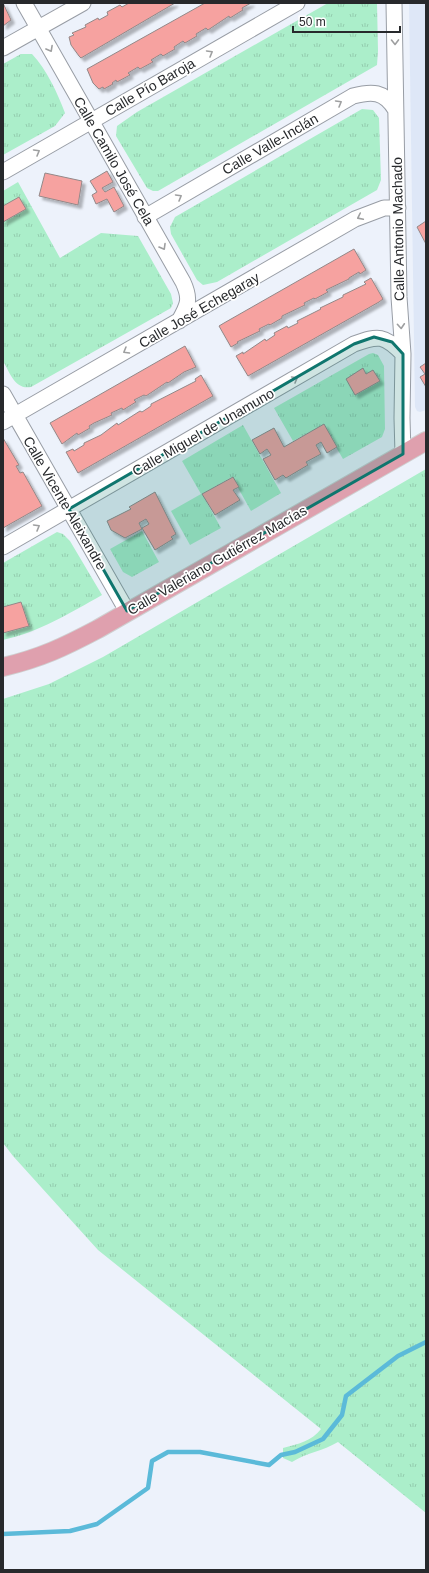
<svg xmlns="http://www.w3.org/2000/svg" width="429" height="1573" font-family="Helvetica,sans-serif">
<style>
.built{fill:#dee7f7}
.grass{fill:url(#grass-tufts)}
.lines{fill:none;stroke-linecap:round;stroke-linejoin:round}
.stream{stroke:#5bbad9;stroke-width:4.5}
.building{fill:#f6a2a0;stroke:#938888;filter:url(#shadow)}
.minor-casing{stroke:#989da5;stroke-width:17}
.major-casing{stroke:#cfd0d1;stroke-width:20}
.minor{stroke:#fff;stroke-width:15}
.major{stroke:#dfa0ae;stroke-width:18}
.oneway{stroke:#9e9fa0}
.marked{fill:#0f766e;fill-opacity:0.2;stroke:#0f766e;stroke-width:3;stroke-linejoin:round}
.labels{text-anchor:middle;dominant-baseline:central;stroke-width:3.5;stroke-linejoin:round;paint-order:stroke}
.street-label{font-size:14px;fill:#27292c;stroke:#fff}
</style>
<defs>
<pattern id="grass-tufts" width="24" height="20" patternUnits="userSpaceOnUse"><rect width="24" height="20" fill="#abeeca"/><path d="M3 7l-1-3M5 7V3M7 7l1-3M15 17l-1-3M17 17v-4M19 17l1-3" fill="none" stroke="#93ccae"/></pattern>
<filter id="shadow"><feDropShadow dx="3.5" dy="3.5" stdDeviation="1" flood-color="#0004"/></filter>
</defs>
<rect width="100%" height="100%" fill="#edf2fb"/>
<path class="built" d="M 409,3 L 426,3 L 426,410 L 420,412 L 417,411 L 415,407 Z"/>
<path class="grass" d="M 328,3 L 377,3 L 378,51 L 377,65 L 158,191 L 153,191 L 147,188 L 116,136 L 117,126 L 137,112 Z
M 21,54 L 32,54 C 47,70 57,92 65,113 L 55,126 L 3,155 L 3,64 Z
M 362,109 L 373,110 L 379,118 L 381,180 L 377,190 L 217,282 L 203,285 L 197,280 L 171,234 L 170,227 L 175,217 Z
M 18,182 L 60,258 L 101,233 L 138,236 L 171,294 L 173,303 L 171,308 L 31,387 C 15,390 10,373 3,361 L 3,191 Z
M 373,353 L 378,355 L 384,366 L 385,429 L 382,437 L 343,459 L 323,425 L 293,441 L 274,408 L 369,354 Z
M 243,425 L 281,493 L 251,511 L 232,477 L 202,494 L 221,528 L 190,545 L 171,511 L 201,494 L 182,461 Z
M 426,469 L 426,1513 L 338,1442 C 323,1451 306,1453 292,1462 L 283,1458 L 283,1448 C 298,1444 312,1441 321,1429 L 98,1250 L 13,1156 L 3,1143 L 3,699 L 49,684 L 103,657 Z
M 142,531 L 159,562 L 132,577 L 123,572 L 110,549 Z
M 57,532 L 63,534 L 70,541 L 102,595 C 70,613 39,632 3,640 L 3,563 Z"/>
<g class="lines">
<path class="stream" d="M 3,1534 L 70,1531 L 97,1524 L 148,1488 L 152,1461 L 168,1452 L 200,1452 L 269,1465 L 281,1455 L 295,1452 L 323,1439 L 342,1415 L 346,1396 L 398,1356 L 426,1342"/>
</g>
<path class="building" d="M 3,3 L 11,20 L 3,26 Z
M 129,3 L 175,3 L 81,58 L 79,56 L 71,45 L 69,37 L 74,35 L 72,33 L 86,27 L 85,25 L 98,18 L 99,20 L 108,15 L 107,12 L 120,5 L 122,7 Z
M 205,3 L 251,3 L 242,8 L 243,10 L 230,18 L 229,16 L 208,30 L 206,28 L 196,34 L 197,36 L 185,43 L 183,41 L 174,47 L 175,49 L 163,56 L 161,54 L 151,60 L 153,62 L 140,69 L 138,67 L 128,73 L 130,75 L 117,82 L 116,80 L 112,83 L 113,84 L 104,89 L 103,87 L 99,89 L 93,83 L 87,69 Z
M 107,171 L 113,182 L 102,188 L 105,192 L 114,187 L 124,206 L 114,212 L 107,199 L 96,204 L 92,195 L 97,192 L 90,181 Z
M 45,173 L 82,181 L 78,205 L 39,196 Z
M 19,197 L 26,209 L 3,222 L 3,206 Z
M 426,221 L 426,244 L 417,227 Z
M 354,249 L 366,270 L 360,274 L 359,272 L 349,278 L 349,279 L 326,290 L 328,292 L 315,299 L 314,298 L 304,303 L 305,305 L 282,316 L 282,318 L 270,325 L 269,324 L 259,329 L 260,331 L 237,342 L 238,343 L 231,347 L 219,326 L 224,323 Z
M 371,278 L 383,299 L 379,302 L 248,376 L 236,356 L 243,352 L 243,354 L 265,339 L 266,341 L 275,335 L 274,333 L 287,326 L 288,328 L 298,323 L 297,321 L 321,309 L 320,308 L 343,297 L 343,295 L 366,284 L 364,282 Z
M 185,346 L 196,367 L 184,372 L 168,383 L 167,382 L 146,396 L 144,395 L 134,400 L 136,402 L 123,410 L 122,408 L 111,413 L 112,415 L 94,423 L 89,426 L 90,428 L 78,435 L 77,433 L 62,444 L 50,423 Z
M 426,363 L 426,387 L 420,377 L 425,374 L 420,367 Z
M 363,368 L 366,374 L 373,370 L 380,381 L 355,395 L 346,379 Z
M 201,375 L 213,396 L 78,473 L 66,452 L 73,449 L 74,451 L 84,445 L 84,443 L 101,435 L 117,423 L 118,425 L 140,411 L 142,412 L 151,406 L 151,404 L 196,381 L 195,379 Z
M 324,424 L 337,447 L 327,453 L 321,442 L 316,445 L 321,454 L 306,462 L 308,465 L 286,478 L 283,475 L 275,480 L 263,459 L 271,455 L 267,449 L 260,454 L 252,440 L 274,428 L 284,447 Z
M 3,438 L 19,465 L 16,466 L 20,473 L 23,472 L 42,506 L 3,528 Z
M 233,477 L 239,487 L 233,490 L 240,500 L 215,515 L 202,494 Z
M 155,492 L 176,534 L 171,537 L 173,539 L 155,550 L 142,528 L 149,524 L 146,519 L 139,523 L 142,529 L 125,538 L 111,530 L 107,521 L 131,509 L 129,507 Z
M 21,602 L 29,626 L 3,633 L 3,607 Z"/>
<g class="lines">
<defs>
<path id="minor" d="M 24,3 L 183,282 C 191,299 188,305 179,321
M 394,3 L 399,297 L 403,354 L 402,418 L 403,454
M 3,48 L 83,3
M 3,172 L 297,3
M 145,217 L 353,96 C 372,91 384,91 395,109
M 3,394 L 127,611
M 3,422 L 355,219 L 384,208 L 398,208
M 3,547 L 354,344 C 379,335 384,335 403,354"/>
<path id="major" d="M 3,667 C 41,658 64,647 98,629 L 426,441"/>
</defs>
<use href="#minor" class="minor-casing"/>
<use href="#major" class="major-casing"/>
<use href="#minor" class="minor"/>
<use href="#major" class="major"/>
</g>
<defs><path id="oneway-chevron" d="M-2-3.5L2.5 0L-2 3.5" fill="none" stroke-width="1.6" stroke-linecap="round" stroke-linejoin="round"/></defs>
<g class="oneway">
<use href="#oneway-chevron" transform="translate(395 42) rotate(89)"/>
<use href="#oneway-chevron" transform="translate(50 49) rotate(61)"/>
<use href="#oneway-chevron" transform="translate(210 53) rotate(-30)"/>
<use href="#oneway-chevron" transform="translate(339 103) rotate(-30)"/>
<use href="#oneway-chevron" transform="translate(37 152) rotate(-30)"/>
<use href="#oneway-chevron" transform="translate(179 197) rotate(-30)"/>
<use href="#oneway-chevron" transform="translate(360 217) rotate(154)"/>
<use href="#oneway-chevron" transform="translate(163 247) rotate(60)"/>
<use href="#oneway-chevron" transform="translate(401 326) rotate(86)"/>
<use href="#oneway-chevron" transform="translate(126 351) rotate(150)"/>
<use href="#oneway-chevron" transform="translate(295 379) rotate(-30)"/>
<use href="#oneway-chevron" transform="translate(37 527) rotate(-30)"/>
</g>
<path class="marked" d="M 374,337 L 392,342 L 403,354 L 403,454 L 127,611 L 69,509 L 354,344 Z"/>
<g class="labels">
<g class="street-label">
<text transform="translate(150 87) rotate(-30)">Calle Pío Baroja</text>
<text transform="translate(270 144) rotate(-30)">Calle Valle-Inclán</text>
<text transform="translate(114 161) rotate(60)">Calle Camilo José Cela</text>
<text transform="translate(398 229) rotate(-91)">Calle Antonio Machado</text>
<text transform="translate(199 310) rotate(-30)">Calle José Echegaray</text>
<text transform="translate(203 432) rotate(-30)">Calle Miguel de Unamuno</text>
<text transform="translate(65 503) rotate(60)">Calle Vicente Aleixandre</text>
<text transform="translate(217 560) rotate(-30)">Calle Valeriano Gutiérrez Macías</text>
</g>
</g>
<rect width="429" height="1573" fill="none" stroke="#27292c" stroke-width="8"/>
<path d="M293 26v6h107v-6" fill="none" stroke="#27292c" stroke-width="2"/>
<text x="299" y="26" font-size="12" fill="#27292c" stroke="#ffffff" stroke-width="3" paint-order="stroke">50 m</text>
</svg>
